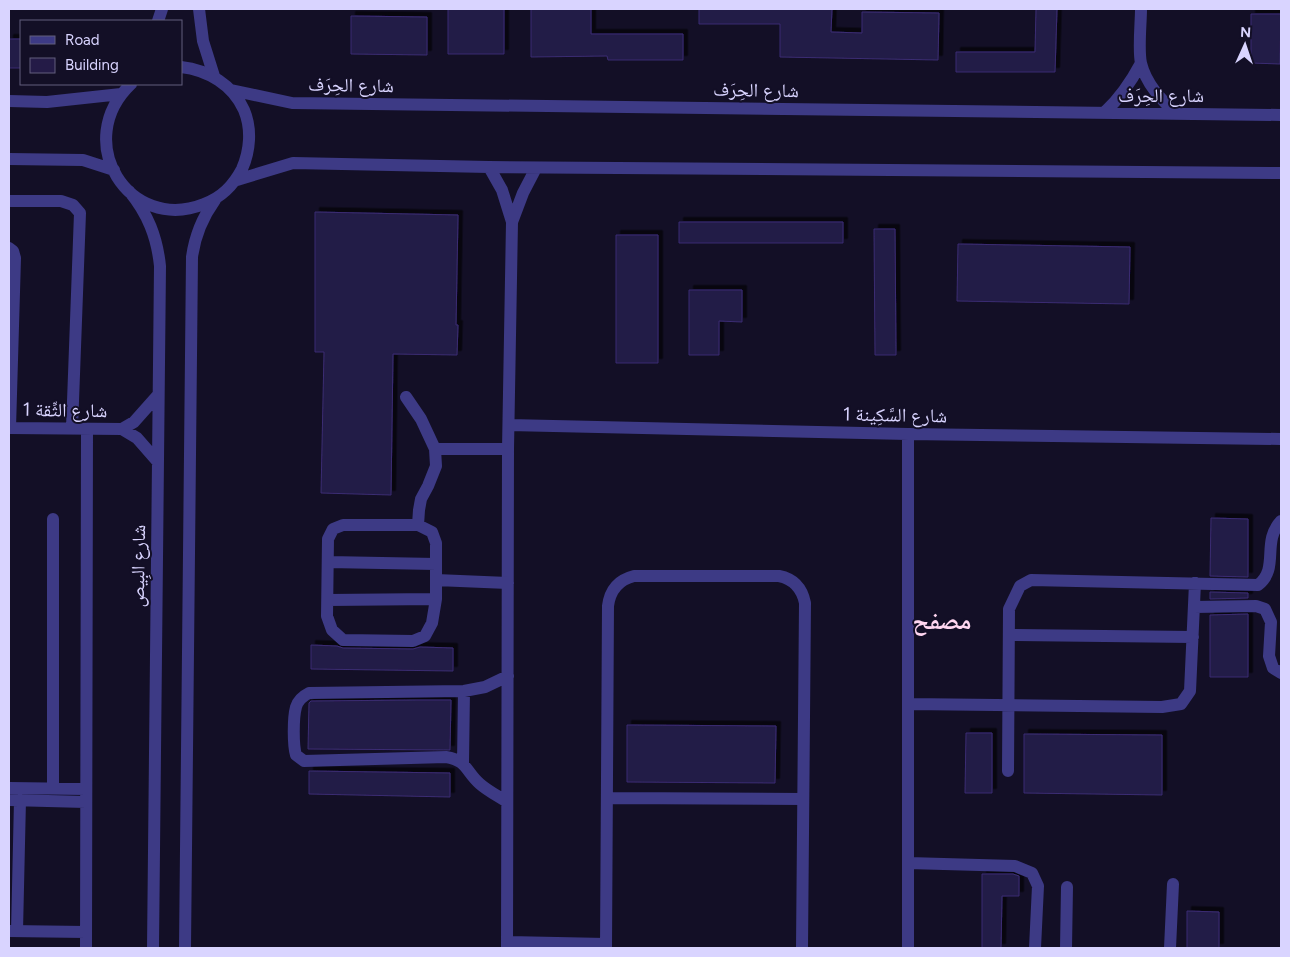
<svg xmlns="http://www.w3.org/2000/svg" width="1290" height="957" font-family="Figtree,'Noto Naskh Arabic',sans-serif">
<style>
.building{fill:#241b47;stroke:#3b2d73;filter:url(#shadow)}
.lines{fill:none;stroke-linecap:round;stroke-linejoin:round}
.minor{stroke:#3d3a85;stroke-width:12}
.labels{text-anchor:middle;dominant-baseline:central;stroke-width:4;stroke-linejoin:round;paint-order:stroke}
.street-label{font-size:19px;fill:#d9d4ff;stroke:#130f26}
.district-label{font-size:24px;font-weight:bold;fill:#ffd6f0;stroke:#130f26}
</style>
<defs>
<filter id="shadow"><feDropShadow dx="4.5" dy="-4.5" stdDeviation="0" flood-color="#0009"/></filter>
</defs>
<rect width="100%" height="100%" fill="#130f26"/>
<path class="building" d="M 448,9 L 504,9 L 504,54 L 448,54 Z
M 531,9 L 591,9 L 591,34 L 683,34 L 683,60 L 608,60 L 607,56 L 531,57 Z
M 699,9 L 832,9 L 831,32 L 862,33 L 862,12 L 939,13 L 938,60 L 780,57 L 780,24 L 699,24 Z
M 1036,9 L 1057,9 L 1055,72 L 956,72 L 956,52 L 1035,52 Z
M 1251,14 L 1281,14 L 1280,64 L 1251,63 Z
M 351,16 L 427,17 L 427,55 L 351,54 Z
M 9,39 L 21,39 L 21,68 L 9,68 Z
M 315,212 L 458,215 L 456,325 L 458,325 L 457,355 L 393,354 L 391,495 L 321,493 L 324,352 L 315,352 Z
M 679,222 L 843,222 L 843,243 L 679,243 Z
M 874,229 L 895,229 L 896,355 L 875,355 Z
M 616,235 L 658,235 L 658,363 L 616,363 Z
M 958,244 L 1130,247 L 1129,304 L 957,301 Z
M 689,290 L 742,290 L 742,322 L 719,321 L 719,355 L 689,355 Z
M 1211,518 L 1248,519 L 1248,577 L 1210,576 Z
M 1210,592 L 1248,593 L 1248,598 L 1210,599 Z
M 1248,614 L 1248,677 L 1210,677 L 1210,615 Z
M 311,645 L 337,646 L 343,648 L 413,649 L 420,647 L 453,648 L 453,671 L 311,669 Z
M 417,700 L 451,700 L 450,750 L 308,749 L 309,703 L 311,701 Z
M 627,725 L 776,726 L 775,783 L 627,782 Z
M 966,733 L 992,733 L 992,793 L 965,793 Z
M 1024,734 L 1162,735 L 1162,795 L 1024,793 Z
M 309,771 L 450,773 L 450,797 L 309,794 Z
M 982,874 L 1013,874 L 1019,876 L 1019,896 L 1002,896 L 1001,948 L 982,948 Z
M 1187,911 L 1219,912 L 1219,948 L 1187,948 Z"/>
<g class="lines">
<path class="minor" d="M 199,9 L 203,41 L 214,76
M 1141,9 C 1141,23 1138,50 1141,63 C 1146,84 1161,99 1176,114
M 158,21 L 162,9
M 131,84 C 71,141 129,234 204,204 C 222,197 233,186 242,169 C 250,151 252,129 244,110 C 233,85 208,70 181,67
M 231,90 L 292,103 L 1281,115
M 9,101 L 47,102 L 121,94
M 1104,113 C 1120,98 1131,82 1141,63
M 9,159 L 83,160 L 114,170
M 489,167 L 502,190 L 512,222
M 237,180 L 293,163 L 489,167 L 1281,173
M 129,191 C 148,214 157,237 160,266 L 153,948
M 9,201 L 61,201 L 73,205 L 80,213 L 72,428
M 9,248 L 13,251 L 15,258 L 10,428
M 406,397 L 421,419 L 435,449 L 436,466 L 428,486 L 421,499 L 419,510 L 418,525
M 509,425 L 908,434 L 1281,439
M 9,428 L 122,429 L 137,438 L 158,462
M 122,429 L 134,422 L 158,395
M 435,449 L 508,449
M 53,519 L 53,789
M 328,562 L 436,564
M 436,580 L 436,543 L 432,532 L 418,525 L 343,525 L 333,529 L 328,539 L 327,616 L 332,630 L 343,640 L 413,641 L 425,636 L 432,623 L 436,599 L 436,580 L 508,583
M 328,600 L 436,599
M 1194,607 L 1256,606 L 1265,609 L 1271,622 L 1269,656 L 1273,668 L 1281,673
M 1009,635 L 1193,637
M 908,704 L 1162,707 L 1181,704 L 1190,691 L 1195,583
M 463,763 L 464,691
M 1008,771 L 1009,609 L 1020,586 L 1031,580 L 1258,585 C 1280,568 1261,542 1281,521
M 9,788 L 86,789
M 607,798 L 803,799
M 9,800 L 86,802
M 507,802 C 498,796 488,791 480,784 C 466,772 467,760 446,757 L 304,761 L 296,755 C 293,745 293,718 296,707 C 298,700 303,696 309,693 L 464,691 L 485,687 L 508,676
M 908,863 L 1015,866 L 1032,873 L 1038,886 L 1035,948
M 9,931 L 86,932
M 17,931 L 20,800
M 507,942 L 606,944
M 86,948 L 87,429
M 185,948 L 192,257 C 195,235 202,218 215,200
M 507,948 L 508,449 L 512,222 L 523,193 L 536,168
M 606,948 L 608,606 C 610,590 618,580 634,576 L 779,576 C 794,579 802,588 805,603 L 802,948
M 908,948 L 908,434
M 1066,948 L 1067,887
M 1170,948 L 1173,884"/>
</g>
<g class="labels">
<g class="street-label">
<text transform="translate(351 85) rotate(1)">شارع الحِرَف</text>
<text transform="translate(756 90) rotate(1)">شارع الحِرَف</text>
<text x="1161" y="95">شارع الحِرَف</text>
<text transform="translate(65 410) rotate(1)">شارع الثِّقة 1</text>
<text transform="translate(895 415) rotate(1)">شارع السَّكِينة 1</text>
<text transform="translate(138 566) rotate(-89)">شارع البِيص</text>
</g>
<g class="district-label">
<text x="942" y="620">مصفح</text>
</g>
</g>
<rect width="1290" height="957" fill="none" stroke="#d9d4ff" stroke-width="20"/>
<rect x="20" y="20" width="162" height="65" fill="#130f26" stroke="#625e7d"/>
<rect x="30" y="36" width="25" height="8" fill="#3d3a85" stroke="#625e7d"/>
<text x="65" y="45" font-size="15" fill="#d9d4ff">Road</text>
<rect x="30" y="58" width="25" height="15" fill="#241b47" stroke="#625e7d"/>
<text x="65" y="70" font-size="15" fill="#d9d4ff">Building</text>
<g transform="translate(1245 45) rotate(3)" stroke="#130f26" stroke-width="4" paint-order="stroke">
<path d="M0-4L9 19L0 12L-9 19Z" fill="#d9d4ff"/>
<text y="-8" font-size="14" font-weight="bold" text-anchor="middle" fill="#d9d4ff">N</text>
</g>
</svg>
